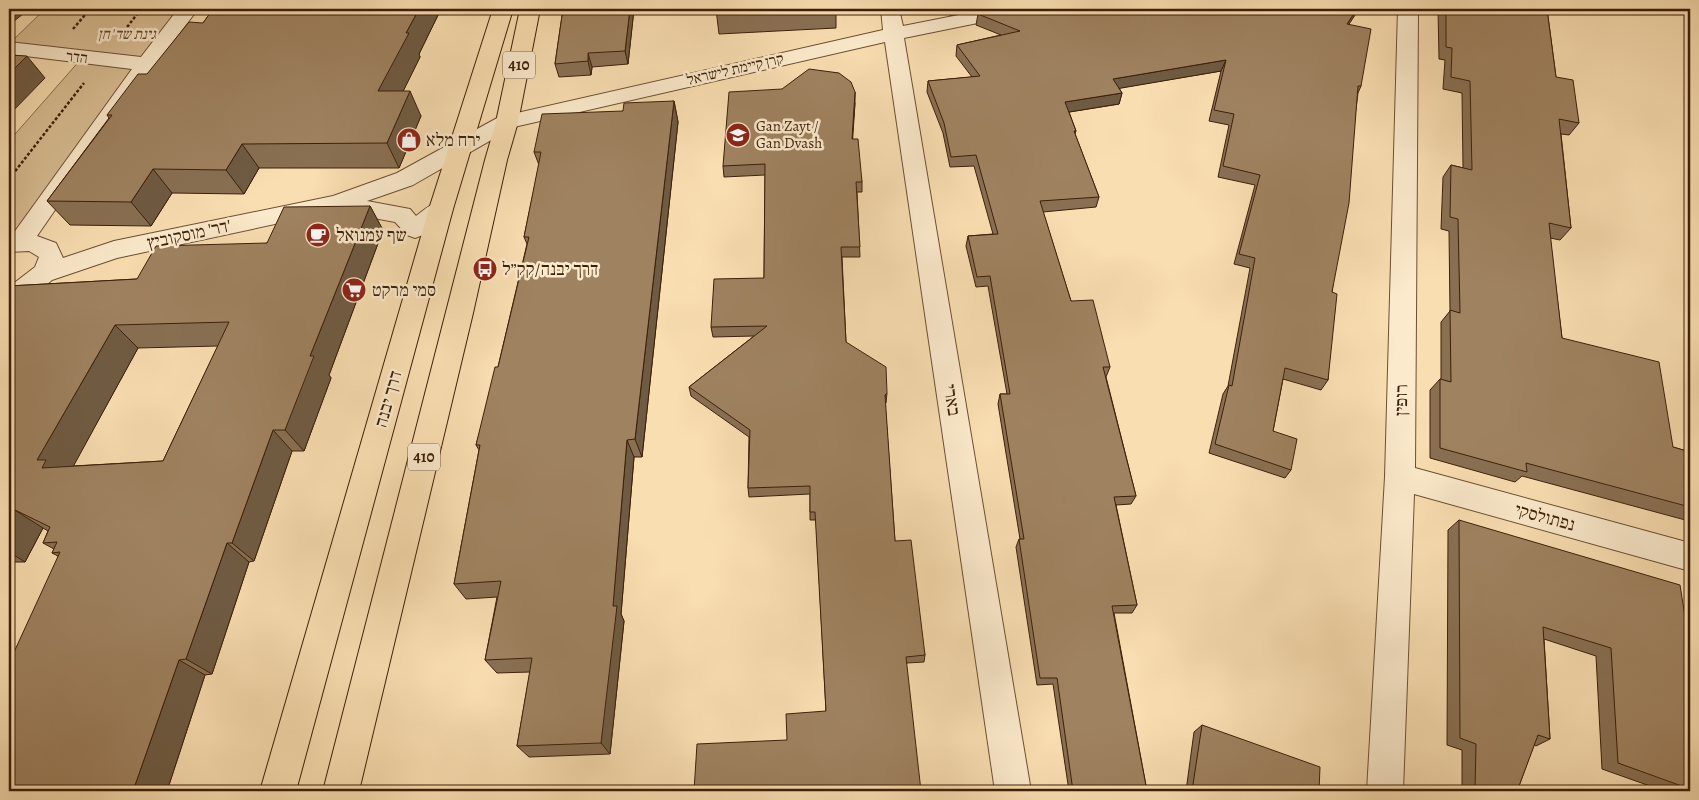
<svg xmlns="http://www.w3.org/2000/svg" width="1699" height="800" font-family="Alegreya,'Frank Ruhl Libre',serif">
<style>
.green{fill:#d9be94;stroke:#8b6e4e}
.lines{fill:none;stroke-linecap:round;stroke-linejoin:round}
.minor-casing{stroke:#6c4f33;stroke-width:2}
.primary-casing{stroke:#3d1f09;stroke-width:2}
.path{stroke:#3d1f09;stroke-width:2.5;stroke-dasharray:3 2;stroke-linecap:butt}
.minor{fill:#fbeacc;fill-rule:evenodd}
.primary{fill:#f9deb1;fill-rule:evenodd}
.wall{fill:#897053;stroke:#3d1f09;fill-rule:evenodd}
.shaded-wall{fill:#6f5b43;stroke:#3d1f09}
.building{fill:#9f8260;stroke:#3d1f09;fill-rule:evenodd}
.labels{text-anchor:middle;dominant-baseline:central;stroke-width:5;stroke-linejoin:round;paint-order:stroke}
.far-park-label{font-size:15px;font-style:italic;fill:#64472c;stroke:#fbeacc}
.far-street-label{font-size:15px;fill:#3d1f09;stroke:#fbeacc}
.far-poi-label{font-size:15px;fill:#3d1f09;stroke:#fbeacc;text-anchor:start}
.shield{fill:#fbeacc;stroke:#765c44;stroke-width:1}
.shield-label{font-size:16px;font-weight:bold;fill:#3d1f09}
.poi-label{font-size:18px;fill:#3d1f09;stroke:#fbeacc;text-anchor:start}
.street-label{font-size:18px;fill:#3d1f09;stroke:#fbeacc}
</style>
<rect width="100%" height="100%" fill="#f9deb1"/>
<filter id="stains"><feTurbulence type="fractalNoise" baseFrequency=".004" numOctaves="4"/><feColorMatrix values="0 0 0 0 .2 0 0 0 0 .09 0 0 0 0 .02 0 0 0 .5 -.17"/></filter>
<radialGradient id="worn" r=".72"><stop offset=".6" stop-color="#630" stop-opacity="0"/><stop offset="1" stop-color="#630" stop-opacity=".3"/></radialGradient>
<path class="green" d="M 45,9 L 180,9 L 139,60 L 102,59 L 9,44 Z
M 81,59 L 136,65 L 23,231 L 9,236 L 9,141 Z"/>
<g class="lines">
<defs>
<path id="minor" d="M 178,9 L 198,9 L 153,68 L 37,236 L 56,243 L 63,258 L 114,241 L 333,196 L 397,173 L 499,117 L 883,30 L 881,9 L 899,9 L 903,26 L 989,9 L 1026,9 L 1024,13 L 1017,15 L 904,38 L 1031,791 L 995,791 L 885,42 L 514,127 L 413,185 L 367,201 L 410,209 L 416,216 C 428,207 435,199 449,203 L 453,209 L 449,215 L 423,235 L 415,238 L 407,235 L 395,222 L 336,211 L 117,258 L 52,280 L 26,302 L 9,309 L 9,287 L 35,267 L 39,257 L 29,251 L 9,252 L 9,234 L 13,234 L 132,69 L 9,54 L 9,42 L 141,57 Z
M 1398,9 L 1418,9 L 1415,468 L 1690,543 L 1690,571 L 1414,494 L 1403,791 L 1367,791 L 1385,477 Z"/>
<path id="primary" d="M 493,9 L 513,9 L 453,209 L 296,791 L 260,791 L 429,209 Z
M 520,9 L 540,9 L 518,122 L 507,160 L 473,313 L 359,791 L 323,791 L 485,160 L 496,122 Z"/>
</defs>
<use href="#minor" class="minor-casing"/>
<use href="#primary" class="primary-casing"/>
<path class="path" d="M 73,29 L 90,9
M 121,35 L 141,9
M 9,179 L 84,83"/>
<use href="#minor" class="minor"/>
<use href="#primary" class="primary"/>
</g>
<path class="wall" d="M 9,9 L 13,22 L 9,22 Z
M 213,9 L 441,9 L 419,54 L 420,57 L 403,91 L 421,116 L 399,168 L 259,168 L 244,194 L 172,193 L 151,226 L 70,225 L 47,201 L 109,118 L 107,115 L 147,74 L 203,23 Z
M 563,9 L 634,9 L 628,64 L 592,67 L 591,75 L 559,77 L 555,64 Z
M 716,9 L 836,9 L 836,28 L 719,34 Z
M 935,9 L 981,9 L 950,15 Z
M 1438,9 L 1547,9 L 1556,77 L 1579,123 L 1569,135 L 1561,134 L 1571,228 L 1560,240 L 1550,238 L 1562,338 L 1673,447 L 1690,452 L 1690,520 L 1689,521 L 1522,476 L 1515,482 L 1430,458 L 1430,390 L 1440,379 L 1441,379 L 1441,322 L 1450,311 L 1449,231 L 1441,229 L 1443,177 L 1451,165 L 1463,168 L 1462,93 L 1443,89 L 1445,60 L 1439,59 Z
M 978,14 L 1349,25 L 1361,86 L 1358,93 L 1332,292 L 1328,380 L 1321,390 L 1283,379 L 1273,431 L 1291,470 L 1285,478 L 1209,453 L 1223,394 L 1228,386 L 1250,268 L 1234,264 L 1255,185 L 1218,177 L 1229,125 L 1209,121 L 1221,71 L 1119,88 L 1122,93 L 1119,104 L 1069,112 L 1076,131 L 1075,134 L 1099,197 L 1096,207 L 1043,212 L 1071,301 L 1110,367 L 1106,377 L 1136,496 L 1131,504 L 1116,505 L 1137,605 L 1132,613 L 1114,613 L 1147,791 L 1069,791 L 1053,684 L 1037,685 L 1016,547 L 1019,539 L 1020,539 L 998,404 L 1000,394 L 1007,394 L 988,286 L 976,287 L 966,246 L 968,236 L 993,234 L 974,166 L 950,167 L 943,133 L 927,92 L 928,81 L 972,77 L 956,56 L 957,45 L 1001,35 L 976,25 Z
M 674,101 L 678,122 L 642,457 L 634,457 L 621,614 L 624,621 L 610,754 L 529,757 L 517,746 L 530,672 L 497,673 L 485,660 L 497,597 L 466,599 L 454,584 L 479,450 L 476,445 L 498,367 L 527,244 L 524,237 L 539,165 L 534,152 L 623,111 Z
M 855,103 L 852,139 L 862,182 L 862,192 L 857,192 L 860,257 L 842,257 L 846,342 L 886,403 L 885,403 L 895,541 L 925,655 L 924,662 L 907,663 L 787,740 L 826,711 L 816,520 L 810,520 L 810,494 L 749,497 L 748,488 L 749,437 L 691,396 L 689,387 L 754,336 L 713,337 L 711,327 L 764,278 L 765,175 L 724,177 L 723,166 Z
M 370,206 L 383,230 L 329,375 L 331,378 L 304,451 L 292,451 L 254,561 L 249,562 L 212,674 L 205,675 L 167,791 L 9,791 L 58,556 L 52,553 L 54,549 L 43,543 L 48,531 L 43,528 L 25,562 L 10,562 L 9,564 L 9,286 L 137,279 L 267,243 ZM 218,346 L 163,461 L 73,466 L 138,348 Z
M 1459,520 L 1690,648 L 1690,791 L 1664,791 L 1602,769 L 1596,656 L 1544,639 L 1550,739 L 1536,746 L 1534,745 L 1519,786 L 1534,791 L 1462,791 L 1462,750 L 1447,745 L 1448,530 Z
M 1202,725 L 1319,791 L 1186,791 L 1194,732 Z"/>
<path class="shaded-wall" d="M 9,9 L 29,9 L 13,22 L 9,17 Z
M 419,9 L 441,9 L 419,54 L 420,57 L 391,116 L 378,91 L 406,33 Z
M 630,9 L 634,9 L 628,64 L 625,51 Z
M 951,9 L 981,9 L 950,15 Z
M 1357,9 L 1359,9 L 1342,35 L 1347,24 Z
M 588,53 L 592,67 L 591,75 L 588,61 Z
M 27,56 L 45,78 L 9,115 L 9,74 Z
M 1226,60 L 1221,71 L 1110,90 L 1113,79 Z
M 410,91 L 421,116 L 399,168 L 387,143 Z
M 855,92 L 855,103 L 852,150 L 852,139 Z
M 1122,93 L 1119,104 L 1063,113 L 1065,102 Z
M 674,101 L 678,122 L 642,457 L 635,439 Z
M 242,144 L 259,168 L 244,194 L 226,170 Z
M 153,169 L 172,193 L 151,226 L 131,202 Z
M 370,206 L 383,230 L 329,375 L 331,378 L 304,451 L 285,430 L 310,356 Z
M 115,325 L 138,348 L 68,476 L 42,468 L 37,460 Z
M 887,393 L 886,403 L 884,404 L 885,395 Z
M 273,430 L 292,451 L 254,561 L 232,543 Z
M 627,440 L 634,457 L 621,614 L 624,621 L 610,754 L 601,743 Z
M 13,509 L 43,528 L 25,562 L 9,552 L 9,517 Z
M 227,543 L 249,562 L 212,674 L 186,659 Z
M 179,660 L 205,675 L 167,791 L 133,791 Z"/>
<path class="building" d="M 213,9 L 419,9 L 406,33 L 409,33 L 378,91 L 410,91 L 387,143 L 242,144 L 226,170 L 153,169 L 131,202 L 47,201 L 112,115 L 107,115 L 138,74 L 147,74 L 189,22 L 203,23 Z
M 563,9 L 630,9 L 625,51 L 588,53 L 588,61 L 555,64 Z
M 716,9 L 799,9 L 716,13 Z
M 1005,9 L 1357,9 L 1347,24 L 1371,29 L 1361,86 L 1358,86 L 1349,203 L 1332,292 L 1337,294 L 1328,380 L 1285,368 L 1273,431 L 1297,439 L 1291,470 L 1215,444 L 1229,385 L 1232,386 L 1255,258 L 1239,254 L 1260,175 L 1223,166 L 1234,114 L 1214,110 L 1226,60 L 1113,79 L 1122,93 L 1065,102 L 1076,131 L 1074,131 L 1099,197 L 1040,201 L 1071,301 L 1093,300 L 1110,367 L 1103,367 L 1136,496 L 1114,497 L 1137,605 L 1112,606 L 1147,791 L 1073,791 L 1057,678 L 1040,678 L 1019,539 L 1024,539 L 1000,394 L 1010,394 L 990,276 L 977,277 L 968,236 L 998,234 L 976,155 L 951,157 L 944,123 L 928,81 L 980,76 L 957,45 L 1020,31 L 978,14 Z
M 1446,9 L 1547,9 L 1556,77 L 1573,80 L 1579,123 L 1559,119 L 1571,228 L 1549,223 L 1562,338 L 1659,362 L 1673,447 L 1690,452 L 1690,507 L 1526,463 L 1527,472 L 1440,448 L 1440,379 L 1451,382 L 1450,310 L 1460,313 L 1458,219 L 1450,217 L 1451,165 L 1472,170 L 1470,81 L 1451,77 L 1452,48 L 1446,47 Z
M 9,55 L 27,56 L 9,74 Z
M 809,69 L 839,73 L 851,82 L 855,92 L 852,139 L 858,139 L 862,182 L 856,182 L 860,247 L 841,247 L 846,342 L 886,367 L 887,393 L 885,395 L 895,541 L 911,540 L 925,655 L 906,657 L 921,791 L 694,791 L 697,744 L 787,740 L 786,714 L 826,711 L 815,512 L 810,512 L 810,486 L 748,488 L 750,430 L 689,387 L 767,326 L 711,327 L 714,279 L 764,278 L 765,164 L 723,166 L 729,92 L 782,89 Z
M 674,101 L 635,439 L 627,440 L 613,606 L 617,606 L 601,743 L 517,746 L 532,658 L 485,660 L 501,581 L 454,584 L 480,445 L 476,445 L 495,367 L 498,367 L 529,237 L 524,237 L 541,152 L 534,152 L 542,114 L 623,111 L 624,103 Z
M 370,206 L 310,356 L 314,356 L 285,430 L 273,430 L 232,543 L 227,543 L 186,659 L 179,660 L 133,791 L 9,791 L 9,663 L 60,552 L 52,553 L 57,542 L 43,543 L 50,527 L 13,509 L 9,517 L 9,286 L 137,279 L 156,246 L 267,243 L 284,207 ZM 229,322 L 163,461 L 42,468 L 46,460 L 37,460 L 115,325 Z
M 1459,520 L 1680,585 L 1690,648 L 1690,789 L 1618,763 L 1611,648 L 1543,627 L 1550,739 L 1538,735 L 1519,786 L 1534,791 L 1475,791 L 1476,744 L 1460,738 Z
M 1202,725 L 1320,767 L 1319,791 L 1192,791 Z"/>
<defs>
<symbol id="school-disc" viewBox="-11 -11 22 22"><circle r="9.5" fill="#8f2418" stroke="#fbeacc"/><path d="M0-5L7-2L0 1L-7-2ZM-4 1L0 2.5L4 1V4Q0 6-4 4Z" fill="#fff"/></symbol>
<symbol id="shop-disc" viewBox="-11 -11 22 22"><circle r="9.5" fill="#8f2418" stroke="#fbeacc"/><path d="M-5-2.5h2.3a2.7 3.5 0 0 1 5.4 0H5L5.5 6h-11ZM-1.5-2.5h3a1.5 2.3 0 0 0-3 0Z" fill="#fff"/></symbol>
<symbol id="cafe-disc" viewBox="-11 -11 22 22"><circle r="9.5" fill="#8f2418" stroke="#fbeacc"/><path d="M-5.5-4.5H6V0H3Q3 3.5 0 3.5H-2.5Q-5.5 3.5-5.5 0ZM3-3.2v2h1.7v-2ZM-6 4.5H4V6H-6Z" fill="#fff"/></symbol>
<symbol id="bus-disc" viewBox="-11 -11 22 22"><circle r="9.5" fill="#8f2418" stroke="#fbeacc"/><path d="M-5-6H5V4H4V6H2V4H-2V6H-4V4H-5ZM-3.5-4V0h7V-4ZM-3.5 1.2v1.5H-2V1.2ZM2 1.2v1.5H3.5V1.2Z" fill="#fff"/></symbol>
<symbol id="supermarket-disc" viewBox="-11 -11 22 22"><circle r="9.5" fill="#8f2418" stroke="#fbeacc"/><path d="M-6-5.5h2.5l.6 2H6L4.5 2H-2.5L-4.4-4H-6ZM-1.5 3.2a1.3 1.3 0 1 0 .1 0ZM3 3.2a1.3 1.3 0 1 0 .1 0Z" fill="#fff"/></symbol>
</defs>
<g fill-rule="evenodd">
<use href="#school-disc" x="724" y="121" width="28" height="28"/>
<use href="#shop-disc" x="395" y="126" width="28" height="28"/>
<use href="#cafe-disc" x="304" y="221" width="28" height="28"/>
<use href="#bus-disc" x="471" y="255" width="28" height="28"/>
<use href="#supermarket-disc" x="340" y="276" width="28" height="28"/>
</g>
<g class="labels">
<g class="far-park-label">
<text x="127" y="34">גינת שד' חן</text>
</g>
<g class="far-street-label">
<text transform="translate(77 57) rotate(7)">הדר</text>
<text transform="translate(735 69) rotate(-13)">קרן קיימת לישראל</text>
</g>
<g class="far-poi-label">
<text x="756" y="126">Gan Zayt /<tspan x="756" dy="17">Gan Dvash</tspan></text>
</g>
<g class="shield">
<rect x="503" y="51.5" width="32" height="27" rx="4"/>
<rect x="408" y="443.5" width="32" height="27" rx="4"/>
</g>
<g class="shield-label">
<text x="519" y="65">410</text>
<text x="424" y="457">410</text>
</g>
<g class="poi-label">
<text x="426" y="140">ירח מלא</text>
<text x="336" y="235">שף עמנואל</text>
<text x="502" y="269">דרך יבנה/קק״ל</text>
<text x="372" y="290">סמי מרקט</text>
</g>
<g class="street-label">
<text transform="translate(189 234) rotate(-12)">דר' מוסקוביץ'</text>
<text transform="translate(388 399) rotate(-74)">דרך יבנה</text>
<text transform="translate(952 400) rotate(81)">בארי</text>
<text transform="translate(1401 400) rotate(-89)">רופין</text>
<text transform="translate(1545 517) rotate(15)">נפתולסקי</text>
</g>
</g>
<rect width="1699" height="800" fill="none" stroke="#f9deb1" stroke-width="30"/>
<rect x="10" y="10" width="1679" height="780" fill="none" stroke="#3d1f09" stroke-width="2.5"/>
<rect x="15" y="15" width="1669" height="770" fill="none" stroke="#3d1f09"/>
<rect width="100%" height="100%" filter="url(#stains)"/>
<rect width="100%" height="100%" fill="url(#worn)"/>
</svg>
